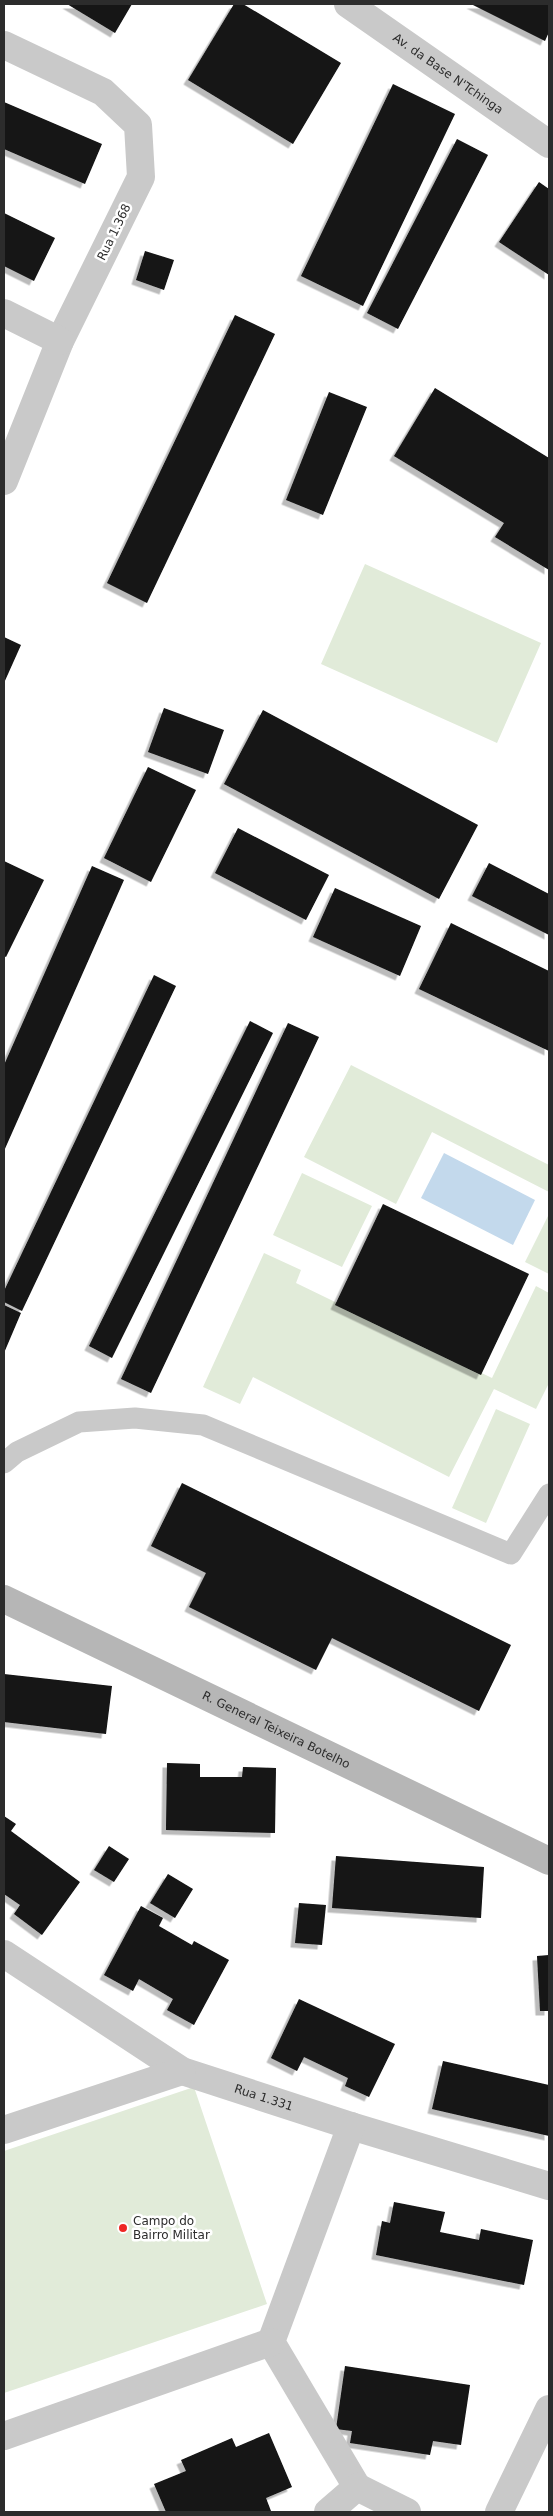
<svg xmlns="http://www.w3.org/2000/svg" width="553" height="2516" font-family="'DejaVu Sans',sans-serif">
<style>
.green{fill:#e1ebd9}
.water{fill:#c3d9ec}
.building{fill:#131313;filter:url(#shadow)}
.lines{fill:none;stroke-linecap:round;stroke-linejoin:round}
.lane{stroke:#c9c9c9;stroke-width:21}
.street{stroke:#c9c9c9;stroke-width:28}
.secondary{stroke:#b6b6b6;stroke-width:28}
.poi-dot{fill:#ee2624;stroke:#fff;stroke-width:2}
.labels{text-anchor:middle;dominant-baseline:central;stroke-width:5;stroke-linejoin:round;paint-order:stroke}
.street-label{font-size:12px;fill:#2c2c2c;stroke:#fff}
.poi-label{font-size:12px;fill:#2c2c2c;stroke:#fff;text-anchor:start}
</style>
<defs>
<filter id="shadow"><feDropShadow dx="-4.5" dy="4.5" stdDeviation="0" flood-color="#0004"/></filter>
</defs>
<rect width="100%" height="100%" fill="#fff"/>
<path class="green" d="M 365,564 L 541,643 L 497,743 L 321,664 Z
M 351,1065 L 549,1165 L 549,1192 L 432,1132 L 396,1204 L 304,1157 Z
M 302,1173 L 372,1206 L 342,1267 L 273,1235 Z
M 549,1214 L 549,1274 L 525,1262 Z
M 264,1253 L 301,1270 L 296,1283 L 492,1378 L 536,1286 L 549,1293 L 549,1383 L 536,1409 L 494,1389 L 449,1477 L 253,1377 L 240,1404 L 203,1387 Z
M 496,1409 L 530,1424 L 486,1523 L 452,1508 Z
M 194,2087 L 267,2304 L 4,2393 L 4,2151 Z"/>
<path class="water" d="M 444,1153 L 535,1200 L 513,1245 L 421,1198 Z"/>
<path class="building" d="M 67,4 L 132,4 L 115,33 Z
M 234,4 L 243,4 L 341,63 L 293,144 L 188,80 Z
M 471,4 L 549,4 L 549,32 L 545,41 Z
M 393,84 L 455,114 L 363,306 L 301,276 Z
M 4,102 L 102,144 L 85,184 L 4,149 Z
M 457,139 L 488,155 L 398,329 L 367,313 Z
M 539,182 L 549,189 L 549,275 L 499,242 Z
M 4,213 L 55,238 L 34,281 L 4,266 Z
M 145,251 L 174,260 L 164,290 L 136,280 Z
M 235,315 L 275,334 L 147,603 L 107,583 Z
M 435,388 L 549,458 L 549,570 L 495,537 L 504,523 L 394,456 Z
M 329,392 L 367,407 L 323,515 L 286,500 Z
M 4,637 L 21,645 L 4,683 Z
M 164,708 L 224,730 L 208,774 L 148,752 Z
M 263,710 L 478,825 L 439,899 L 224,784 Z
M 148,767 L 196,790 L 151,882 L 104,858 Z
M 238,828 L 329,875 L 306,920 L 215,873 Z
M 4,861 L 44,880 L 6,957 L 4,956 Z
M 489,863 L 549,894 L 549,935 L 472,896 Z
M 92,866 L 124,880 L 4,1151 L 4,1065 Z
M 335,888 L 421,926 L 400,976 L 313,937 Z
M 451,923 L 549,971 L 549,1051 L 419,989 Z
M 154,975 L 176,986 L 22,1311 L 4,1302 L 4,1291 Z
M 250,1021 L 273,1033 L 112,1358 L 89,1346 Z
M 288,1023 L 319,1037 L 151,1393 L 121,1379 Z
M 383,1204 L 529,1274 L 481,1375 L 335,1305 Z
M 4,1305 L 21,1313 L 4,1353 Z
M 182,1483 L 511,1645 L 479,1711 L 332,1638 L 316,1670 L 189,1607 L 206,1573 L 151,1546 Z
M 4,1674 L 112,1686 L 106,1734 L 4,1722 Z
M 167,1763 L 200,1764 L 200,1777 L 242,1777 L 243,1767 L 276,1768 L 275,1833 L 166,1830 Z
M 4,1816 L 16,1824 L 11,1831 L 80,1882 L 42,1935 L 14,1914 L 20,1905 L 4,1894 Z
M 109,1846 L 129,1859 L 114,1882 L 94,1870 Z
M 336,1856 L 484,1867 L 481,1918 L 332,1908 Z
M 168,1874 L 193,1889 L 175,1918 L 150,1903 Z
M 299,1903 L 326,1905 L 322,1945 L 295,1943 Z
M 141,1906 L 163,1918 L 159,1926 L 192,1945 L 194,1941 L 229,1960 L 194,2025 L 167,2010 L 173,1999 L 139,1979 L 133,1991 L 104,1975 Z
M 549,1955 L 549,2011 L 540,2011 L 537,1956 Z
M 299,1999 L 395,2044 L 369,2097 L 345,2086 L 348,2078 L 304,2057 L 297,2071 L 271,2058 Z
M 443,2061 L 549,2085 L 549,2136 L 432,2109 Z
M 394,2202 L 445,2212 L 440,2232 L 479,2240 L 481,2229 L 533,2240 L 524,2285 L 376,2255 L 382,2221 L 390,2223 Z
M 345,2366 L 470,2385 L 461,2445 L 433,2441 L 430,2455 L 350,2443 L 352,2431 L 336,2429 Z
M 269,2433 L 292,2487 L 266,2498 L 271,2511 L 166,2512 L 154,2484 L 186,2471 L 181,2460 L 232,2438 L 236,2447 Z"/>
<g class="lines">
<path class="lane" d="M 4,1463 L 17,1452 L 79,1422 L 135,1418 L 203,1425 L 511,1554 L 549,1494"/>
<g class="street">
<path id="s1" d="M 348,4 L 549,144"/>
<path d="M 4,45 L 103,92 L 138,125 L 141,177 L 60,341 L 4,481"/>
<path d="M 4,313 L 60,341"/>
<path id="s2" d="M 4,1954 L 182,2071 L 351,2126 L 549,2186"/>
<path d="M 351,2126 L 271,2342 L 357,2487"/>
<path d="M 4,2130 L 182,2071"/>
<path d="M 4,2436 L 271,2342"/>
<path d="M 328,2512 L 357,2487 L 407,2512"/>
<path d="M 499,2512 L 549,2409"/>
</g>
<path class="secondary" id="s3" d="M 4,1599 L 549,1861"/>
</g>
<circle class="poi-dot" cx="123" cy="2228" r="5"/>
<g class="labels">
<g class="street-label">
<text stroke="none"><textPath href="#s1" startOffset="122">Av. da Base N'Tchinga</textPath></text>
<text transform="translate(114 232) rotate(-64)">Rua 1.368</text>
<text stroke="none"><textPath href="#s3" startOffset="302">R. General Teixeira Botelho</textPath></text>
<text stroke="none"><textPath href="#s2" startOffset="299">Rua 1.331</textPath></text>
</g>
<g class="poi-label">
<text x="133" y="2221">Campo do<tspan x="133" dy="14">Bairro Militar</tspan></text>
</g>
</g>
<rect width="553" height="2516" fill="none" stroke="#2c2c2c" stroke-width="10"/>
</svg>
